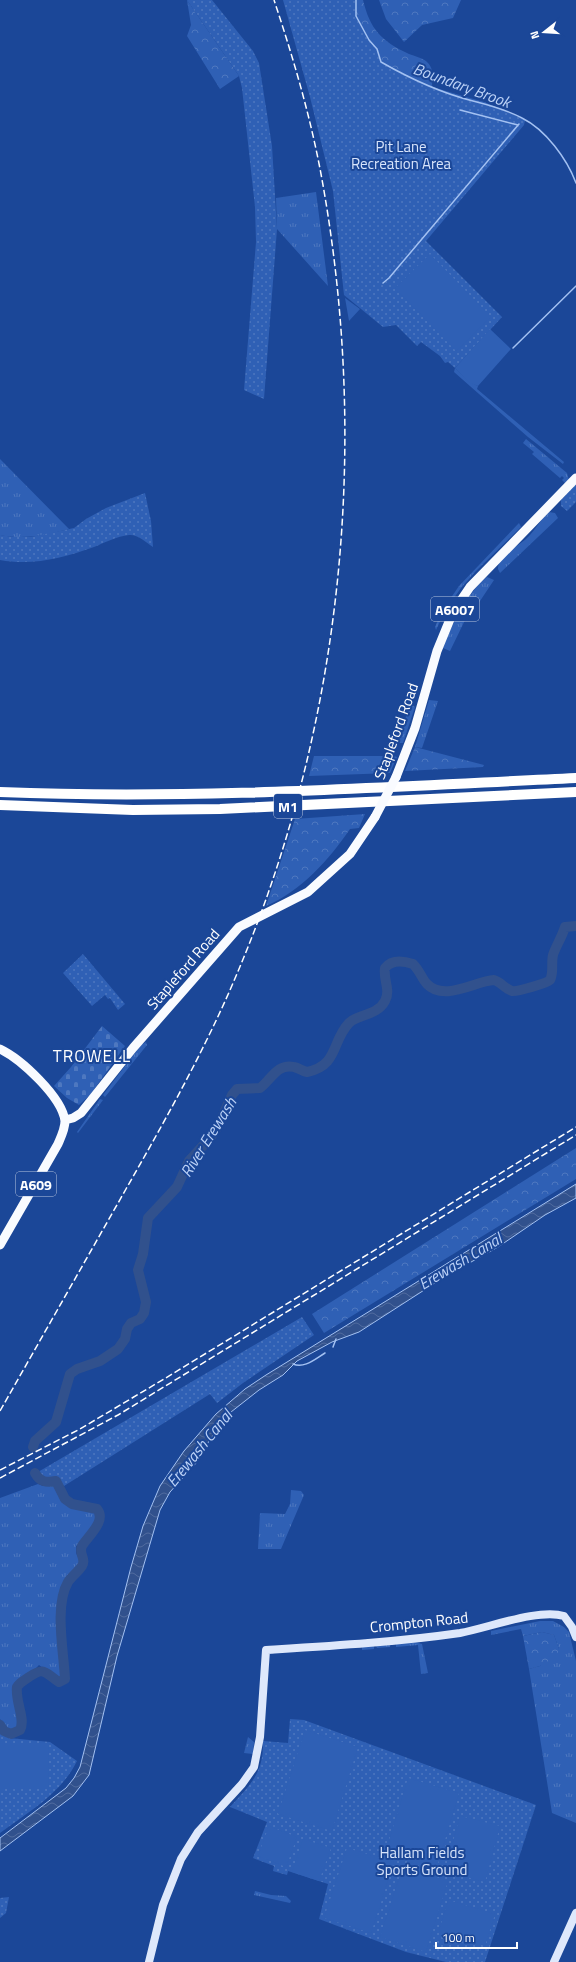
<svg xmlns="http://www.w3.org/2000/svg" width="576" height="1962" font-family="'Titillium Web',sans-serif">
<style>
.grass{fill:url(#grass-tufts)}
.forest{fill:url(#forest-crowns)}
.cemetery{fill:url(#cemetery-stones)}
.park{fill:url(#park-dots)}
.garden{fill:#2f60b5}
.water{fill:url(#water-waves);stroke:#a3c1f2}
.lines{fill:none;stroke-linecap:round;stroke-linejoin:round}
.stream{stroke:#a3c1f2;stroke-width:1.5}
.river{stroke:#31518d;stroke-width:10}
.secondary{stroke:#dee8fb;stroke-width:8}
.primary{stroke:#f9fbff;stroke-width:9}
.highway{stroke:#fff;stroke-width:10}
.rail{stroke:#fff;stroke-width:1.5;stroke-dasharray:7 3;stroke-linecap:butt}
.primary-bridge{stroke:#f9fbff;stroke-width:9}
.labels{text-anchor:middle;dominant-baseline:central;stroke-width:4;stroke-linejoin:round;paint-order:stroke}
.shield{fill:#1b4798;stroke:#bbc8e0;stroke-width:1}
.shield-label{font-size:14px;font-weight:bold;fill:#fff}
.park-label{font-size:15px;fill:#d7e4fb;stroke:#1b4798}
.street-label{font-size:15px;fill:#fff;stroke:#1b4798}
.water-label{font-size:16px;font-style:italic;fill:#bcd2f7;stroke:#1b4798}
.quarter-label{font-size:17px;letter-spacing:1px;fill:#fff;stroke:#1b4798}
</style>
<defs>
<pattern id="grass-tufts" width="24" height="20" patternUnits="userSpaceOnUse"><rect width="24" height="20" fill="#2f60b5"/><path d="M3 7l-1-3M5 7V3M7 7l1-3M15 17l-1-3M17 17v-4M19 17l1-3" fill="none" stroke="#4e78c0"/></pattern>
<pattern id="forest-crowns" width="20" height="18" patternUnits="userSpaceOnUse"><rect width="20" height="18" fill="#2f60b5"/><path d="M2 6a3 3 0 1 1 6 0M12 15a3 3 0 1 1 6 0" fill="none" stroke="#4e78c0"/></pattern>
<pattern id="cemetery-stones" width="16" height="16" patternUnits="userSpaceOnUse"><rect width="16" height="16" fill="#2f60b5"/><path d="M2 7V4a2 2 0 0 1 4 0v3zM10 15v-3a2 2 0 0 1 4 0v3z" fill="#4e78c0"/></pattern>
<pattern id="park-dots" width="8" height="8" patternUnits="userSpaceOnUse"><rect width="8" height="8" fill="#2f60b5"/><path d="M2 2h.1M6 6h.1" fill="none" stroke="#4e78c0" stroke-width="1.8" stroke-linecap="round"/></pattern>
<pattern id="water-waves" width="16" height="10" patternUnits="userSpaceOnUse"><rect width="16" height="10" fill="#31518d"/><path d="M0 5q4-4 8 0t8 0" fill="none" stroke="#506b9e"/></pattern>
</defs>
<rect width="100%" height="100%" fill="#1b4798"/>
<path class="grass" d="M 316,192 L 328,286 L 277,229 L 276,198 Z
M 455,368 L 470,382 L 478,386 L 477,389 L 564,462 L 563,464 L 528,437 L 454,372 Z
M 526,439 L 567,473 L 569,480 L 565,483 L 562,480 L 564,478 L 562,476 L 560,478 L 532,454 L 534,452 L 523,443 Z
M 0,459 L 69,529 C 46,535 24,540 0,535 Z
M 549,512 L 555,513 L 558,518 L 500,573 L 498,569 C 498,555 519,546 527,538 C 534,532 540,520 549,512 Z
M 519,523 L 521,527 L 476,571 L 461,588 L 446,609 L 436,630 L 435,627 L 442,611 L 459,586 Z
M 487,577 L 494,580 L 472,613 L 468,614 L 450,651 L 443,648 C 450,628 469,590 487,577 Z
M 429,700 L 438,701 L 422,748 L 415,747 Z
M 410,703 L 415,707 L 403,743 L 398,743 Z
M 146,1042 L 147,1045 L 105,1097 L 103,1095 L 141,1045 Z
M 100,1099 L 103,1100 L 78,1133 L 77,1132 Z
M 55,1483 L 58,1485 L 65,1504 L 77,1507 L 94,1509 L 98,1514 L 98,1517 L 87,1537 L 76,1546 L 76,1553 L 81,1563 L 66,1579 L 60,1594 L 58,1638 L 62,1678 L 58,1679 L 39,1665 L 29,1675 L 15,1684 L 14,1700 L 21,1725 L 19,1729 L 9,1730 L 0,1719 L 0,1498 L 38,1484 L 43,1486 Z
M 291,1490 L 301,1491 L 304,1495 L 281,1549 L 258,1549 L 260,1513 L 285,1514 L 290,1504 Z
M 540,1621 L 553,1621 L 564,1627 L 569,1632 L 576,1661 L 576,1823 L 552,1813 L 529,1669 L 540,1666 L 559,1649 L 554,1635 L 542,1632 L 523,1636 L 521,1629 L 491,1635 L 491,1631 Z
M 415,1642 L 422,1644 L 428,1673 L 421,1674 L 418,1645 L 396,1647 L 396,1644 L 390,1645 L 390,1647 L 377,1648 L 376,1646 L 374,1646 L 374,1649 L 362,1650 L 362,1646 Z
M 248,1737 L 254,1742 L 253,1754 L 244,1753 Z
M 255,1891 L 271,1895 L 286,1896 L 291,1901 L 290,1903 L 254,1895 Z"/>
<path class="forest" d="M 187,0 L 239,76 L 220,89 L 187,36 L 191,25 Z
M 305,0 L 363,0 C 370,29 381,41 409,54 C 414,56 424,58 428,63 C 434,69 432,79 432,87 L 484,102 L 525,120 L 409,91 Z
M 379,0 L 461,0 L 453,18 L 422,25 L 404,42 L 386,19 Z
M 415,747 L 484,765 L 483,767 L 405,771 Z
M 314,756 L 394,756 L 397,757 L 390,773 L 309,776 Z
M 365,814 L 359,828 L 350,829 C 329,860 301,891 266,906 L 295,819 Z
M 576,1148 L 576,1179 L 324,1333 L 312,1314 Z
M 542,1632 L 554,1635 L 559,1649 L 557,1656 L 540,1666 L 529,1669 L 523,1636 Z"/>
<path class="cemetery" d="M 102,1026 L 125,1046 L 90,1095 L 79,1105 L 67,1098 L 54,1086 L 71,1067 Z"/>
<path class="park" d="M 187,0 L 212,0 L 253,51 L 259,63 L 272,146 L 277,229 L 264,399 L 244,390 L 256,242 L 255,207 L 242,88 L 239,76 Z
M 283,0 L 355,0 L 356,17 L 369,40 L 377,49 L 381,62 L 406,77 L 467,99 L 484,102 L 525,120 L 524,125 L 426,241 L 502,317 L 455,368 L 448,362 L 445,363 L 440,356 L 421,342 L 417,346 L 396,325 L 383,327 L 344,295 L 333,191 L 310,97 Z
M 576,484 L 576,502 L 567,511 L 561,506 L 561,500 Z
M 145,493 L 151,521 L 153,547 C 146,542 137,534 129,535 C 117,536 104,543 94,547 C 63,558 32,566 0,560 L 0,535 L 13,537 L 31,537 L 74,528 L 86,519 L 106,508 Z
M 83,954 L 125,1004 L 118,1010 L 110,998 L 108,999 L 105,995 L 92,1006 L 63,973 Z
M 302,1317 L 314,1335 L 243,1383 L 217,1403 L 210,1394 L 64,1486 L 56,1479 L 41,1478 L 38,1472 Z
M 290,1719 L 304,1720 L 536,1805 L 485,1962 L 446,1962 L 406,1952 L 319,1919 L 328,1884 L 288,1871 L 287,1875 L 273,1871 L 274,1866 L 253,1858 L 267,1822 L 230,1807 C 250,1785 264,1773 263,1741 L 288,1743 Z
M 0,1728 L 9,1738 L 50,1742 L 77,1761 C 61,1794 28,1812 0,1833 Z
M 9,1897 L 6,1913 L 0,1918 L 0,1898 Z"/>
<path class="garden" d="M 430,254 L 491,317 L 456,351 L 395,288 Z
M 345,298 L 360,309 L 349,321 Z
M 490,329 L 511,349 L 478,386 L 470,383 L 455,368 Z
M 305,1730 L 358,1747 L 332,1831 L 278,1814 Z
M 0,1745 L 49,1745 L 48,1789 L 0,1789 Z
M 408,1778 L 459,1793 L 436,1870 L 385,1854 Z
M 460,1816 L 500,1826 L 485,1882 L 445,1871 Z
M 269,1826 L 297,1837 L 286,1867 L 258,1856 Z
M 303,1839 L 331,1848 L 319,1881 L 292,1872 Z
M 347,1848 L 394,1862 L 371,1933 L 324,1918 Z
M 403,1866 L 448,1881 L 426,1952 L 380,1937 Z
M 448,1900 L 495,1914 L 485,1946 L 439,1931 Z"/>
<path class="water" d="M 576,1184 L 576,1198 L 545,1215 L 498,1247 L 446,1276 L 359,1332 L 332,1342 L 297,1361 L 283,1375 L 259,1390 L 231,1412 L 209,1441 L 197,1462 L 170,1492 L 160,1510 L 117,1656 L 89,1775 L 73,1796 L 0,1851 L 0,1838 L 66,1788 L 74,1778 L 80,1767 L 131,1567 L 143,1526 L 160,1486 L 184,1451 L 216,1414 L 245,1389 L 266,1375 Z"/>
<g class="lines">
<path class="stream" d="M 356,0 L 356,16 L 369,40 L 377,49 L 381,62 C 409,78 441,93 473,101 C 489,105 507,110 522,118 C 546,130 567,159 576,183
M 460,110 L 518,125
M 383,283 L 389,278 L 519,124
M 513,348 L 576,286
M 333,1347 L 336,1339
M 293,1364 C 304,1369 315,1359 325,1353"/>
<path class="river" d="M 33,1447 L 35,1441 L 56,1422 L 70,1374 L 77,1369 L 100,1361 L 118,1349 L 125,1339 L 127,1329 L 131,1323 L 140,1319 L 144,1313 L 146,1302 L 138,1270 L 143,1254 L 148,1218 L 177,1187 L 189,1161 L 211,1137 L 218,1126 L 232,1095 L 237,1089 L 260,1088 C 271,1080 277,1063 294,1067 C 299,1068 302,1071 307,1072 C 339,1065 331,1042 349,1023 C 358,1014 377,1016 385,1001 C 391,990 383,980 385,968 C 392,959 404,961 413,964 C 420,971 422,979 427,984 C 444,1002 475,981 494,980 C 501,982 505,989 512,991 C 517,992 547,983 550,980 C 554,973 551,963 553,955 C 555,948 562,937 565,927 L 576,926
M 0,1725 L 4,1731 L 11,1734 L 20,1730 C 26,1719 15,1702 17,1687 C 20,1682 25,1680 29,1677 C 45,1666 45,1673 59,1682 L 65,1679 C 64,1653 54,1606 68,1582 C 72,1576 78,1572 82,1566 C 87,1559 78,1554 82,1546 C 88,1536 107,1521 97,1509 L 72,1504 L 65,1499 L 56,1481 C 46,1483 40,1482 35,1473"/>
<path class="secondary" d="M 149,1962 L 163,1905 L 181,1859 L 198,1832 L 242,1784 L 254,1767 L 260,1737 L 266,1650 C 330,1646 398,1642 460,1633 C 488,1628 539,1608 564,1616 L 572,1627 L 576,1637
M 554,1962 L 576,1913"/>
<path class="primary" d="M 396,777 L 415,728 L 437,651 L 453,612 L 470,587 L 576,478
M 0,1049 C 21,1059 62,1097 65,1121 C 65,1129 61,1137 58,1144 L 0,1245
M 65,1120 L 73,1118 L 81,1113 L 133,1048 L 239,927 L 308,892 L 350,854 L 375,817"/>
<path class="highway" d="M 0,792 C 192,800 384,787 576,778
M 0,805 L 133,810 L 220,809 L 576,792"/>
<path class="rail" d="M 0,1411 C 42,1337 84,1263 126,1189 C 167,1117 207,1046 239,969 C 344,719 370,440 321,174 C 310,115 293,57 274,0
M 0,1470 L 80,1429 L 164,1379 L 576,1127
M 0,1478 L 118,1415 L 576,1135"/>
<path class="primary-bridge" d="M 375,817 L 396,777"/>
</g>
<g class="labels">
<g class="shield">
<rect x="431" y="597" width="48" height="24" rx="3"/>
<rect x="274" y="794" width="28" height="24" rx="3"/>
<rect x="16" y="1172" width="40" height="24" rx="3"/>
</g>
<g class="shield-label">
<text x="455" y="609">A6007</text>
<text x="288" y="806">M1</text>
<text x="36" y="1184">A609</text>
</g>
<g class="park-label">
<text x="401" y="146">Pit Lane<tspan x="401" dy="17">Recreation Area</tspan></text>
<text x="422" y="1852">Hallam Fields<tspan x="422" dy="17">Sports Ground</tspan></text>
</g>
<g class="street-label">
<text transform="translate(396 731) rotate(-70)">Stapleford Road</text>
<text transform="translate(183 969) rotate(-49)">Stapleford Road</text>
<text transform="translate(419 1622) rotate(-6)">Crompton Road</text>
</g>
<g class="water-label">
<text transform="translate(462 85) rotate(20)">Boundary Brook</text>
<text transform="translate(208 1137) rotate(-58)">River Erewash</text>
<text transform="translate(460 1261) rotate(-31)">Erewash Canal</text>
<text transform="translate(199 1448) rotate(-51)">Erewash Canal</text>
</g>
<g class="quarter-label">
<text x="92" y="1056">TROWELL</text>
</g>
</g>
<g transform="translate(544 32) rotate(253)" stroke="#1b4798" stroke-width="3" paint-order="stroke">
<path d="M0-3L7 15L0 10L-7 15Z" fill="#ffffff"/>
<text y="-6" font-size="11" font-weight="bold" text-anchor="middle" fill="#ffffff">N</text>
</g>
<path d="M436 1942v6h81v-6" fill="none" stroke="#ffffff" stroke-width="2"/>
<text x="442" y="1942" font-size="12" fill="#ffffff" stroke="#1b4798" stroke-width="3" paint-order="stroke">100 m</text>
</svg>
